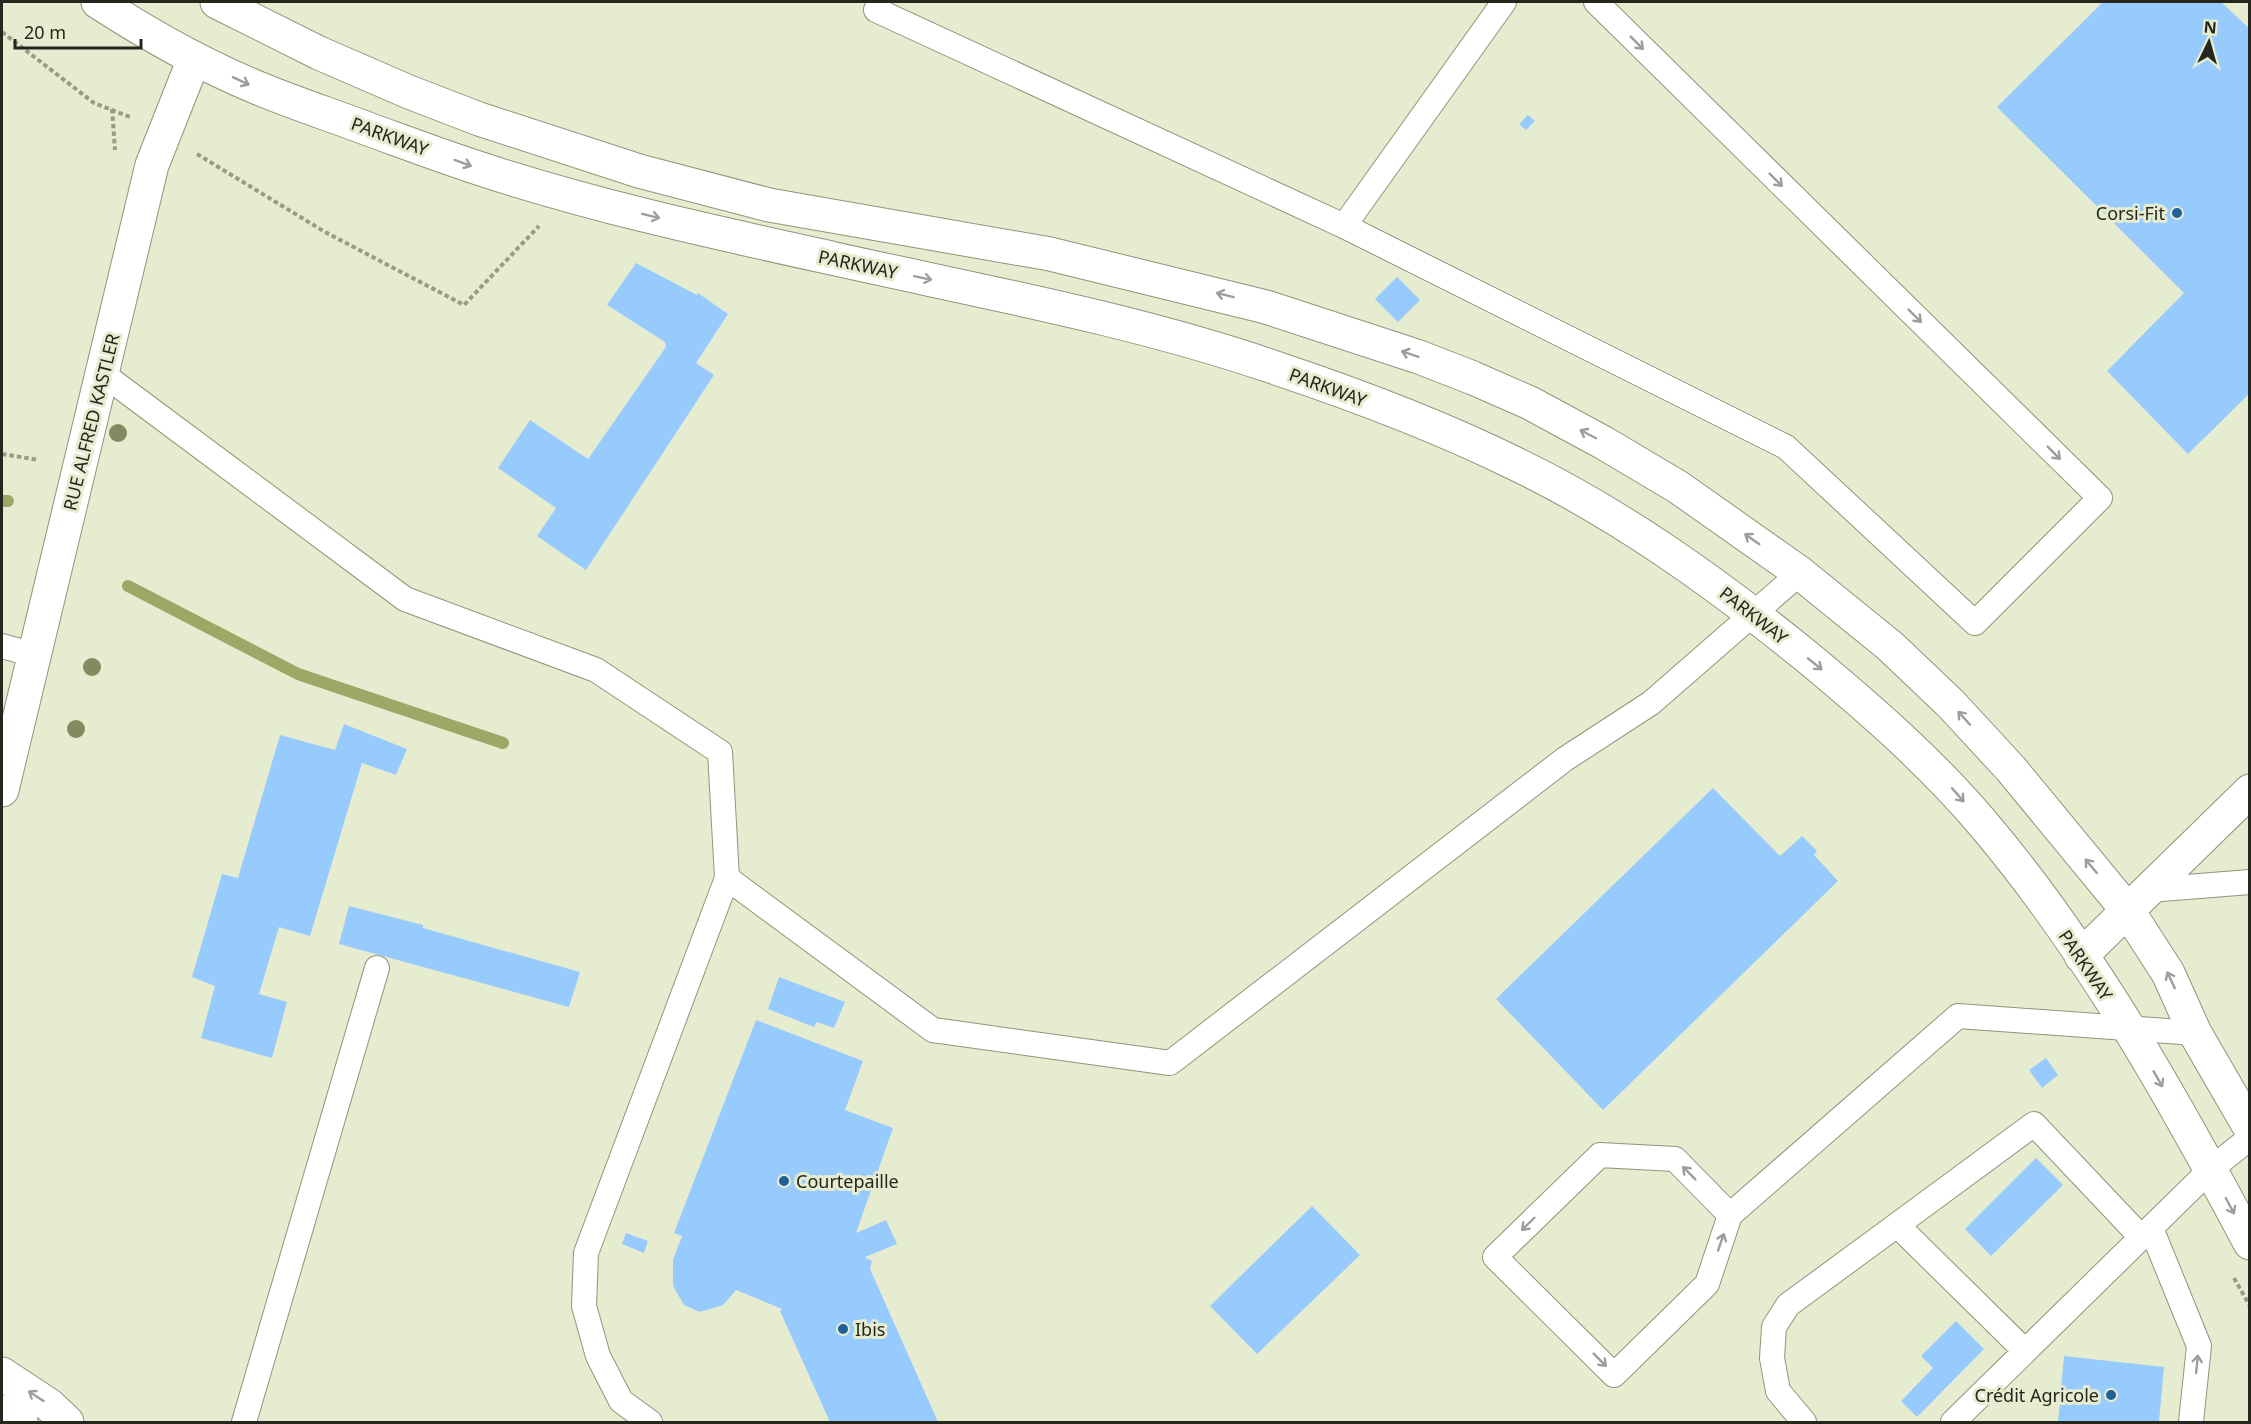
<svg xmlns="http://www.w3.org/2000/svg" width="2251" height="1424" font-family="'Noto Sans',sans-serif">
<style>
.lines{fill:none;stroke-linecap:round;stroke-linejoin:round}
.stream{stroke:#9da766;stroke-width:12}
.building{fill:#98cbfd}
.lane-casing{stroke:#90957a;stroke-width:26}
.street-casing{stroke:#90957a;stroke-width:35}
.primary-casing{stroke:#90957a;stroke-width:35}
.path{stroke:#989c87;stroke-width:4;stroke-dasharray:4.5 3;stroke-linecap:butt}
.lane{stroke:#fff;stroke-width:24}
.street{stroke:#fff;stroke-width:33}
.primary{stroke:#fff;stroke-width:33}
.tree{fill:#848a60}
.oneway{stroke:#9d9e99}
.poi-dot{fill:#206096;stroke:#e6eccf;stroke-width:2}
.labels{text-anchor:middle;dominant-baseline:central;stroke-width:6;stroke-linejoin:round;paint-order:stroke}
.street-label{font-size:18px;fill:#25271d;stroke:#e6eccf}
.poi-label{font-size:18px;fill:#25271d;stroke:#e6eccf;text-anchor:end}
</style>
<rect width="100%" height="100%" fill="#e6eccf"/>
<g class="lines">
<path class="stream" d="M 2,501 L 8,501
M 128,586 L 298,674 L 503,743"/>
</g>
<path class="building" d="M 2103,2 L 2221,2 L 2250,29 L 2250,393 L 2188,454 L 2107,371 L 2184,293 L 1997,107 Z
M 1528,115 L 1535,121 L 1526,130 L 1519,124 Z
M 636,263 L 697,295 L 698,293 L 728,314 L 696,363 L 714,375 L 586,570 L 537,536 L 556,508 L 498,468 L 530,420 L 588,459 L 666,347 L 665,342 L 607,305 Z
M 1397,277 L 1420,300 L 1398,322 L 1375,299 Z
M 344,724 L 407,749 L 396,775 L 362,763 L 310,936 L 279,927 L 259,994 L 287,1002 L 272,1058 L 201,1038 L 215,986 L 192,977 L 222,874 L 238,878 L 280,735 L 335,750 Z
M 1713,788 L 1780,856 L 1802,836 L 1817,851 L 1814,855 L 1838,881 L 1603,1110 L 1496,999 Z
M 349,906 L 423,925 L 423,928 L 580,972 L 569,1007 L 339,944 Z
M 779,977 L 845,1002 L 834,1028 L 817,1022 L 814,1027 L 768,1009 Z
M 756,1020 L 863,1061 L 845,1110 L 893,1128 L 856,1233 L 886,1220 L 897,1244 L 865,1257 L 872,1261 L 870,1269 L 938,1422 L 830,1422 L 780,1311 L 782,1309 L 736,1290 L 723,1305 L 700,1312 L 684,1305 L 673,1286 L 673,1260 L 682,1236 L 674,1233 Z
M 2046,1058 L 2058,1075 L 2042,1088 L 2029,1070 Z
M 2036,1158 L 2063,1185 L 1991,1256 L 1965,1229 Z
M 1312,1206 L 1360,1255 L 1257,1354 L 1210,1306 Z
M 626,1233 L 648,1241 L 644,1253 L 622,1244 Z
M 1956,1321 L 1984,1349 L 1917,1417 L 1901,1401 L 1933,1368 L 1921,1356 Z
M 2064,1356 L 2164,1367 L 2159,1422 L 2058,1422 Z"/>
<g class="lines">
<defs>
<path id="lane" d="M 879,2 L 876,10 L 1344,226 L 1786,447 L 1975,623 L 2100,498 L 1596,2
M 1344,226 L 1504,2
M 103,374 L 405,599 L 596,670 L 720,752 L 727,878 L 586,1253 L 584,1306 L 598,1356 L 621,1401 L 650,1422
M 2,646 L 35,655
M 727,878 L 933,1030 L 1170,1063 L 1565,759 L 1651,703 L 1800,573
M 2149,890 L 2250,882
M 1730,1215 L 1675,1159 L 1600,1155 L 1495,1257 L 1614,1375 L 1707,1284 L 1730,1215 L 1958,1016 L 2195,1033
M 2151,1228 L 2199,1346 L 2191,1422
M 2025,1351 L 1897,1225 L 2034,1124 L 2141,1237
M 244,1422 L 377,968
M 1804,1422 L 1778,1391 L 1772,1358 L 1774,1327 L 1788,1305 L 1897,1225
M 1953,1422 L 2211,1169 L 2250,1138"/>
<path id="street" d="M 98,2 C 149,35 202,65 258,88 C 294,103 331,115 368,129 C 404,142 441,156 478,168 C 593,206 713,232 831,258 C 978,291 1129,318 1273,367 C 1354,394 1437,425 1514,463 C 1620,514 1716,583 1806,656 C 1870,709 1932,763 1985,826 C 2091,952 2173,1098 2250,1243
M 217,2 L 319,53 L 409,92 L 479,119 L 639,171 L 769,205 L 1050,254 L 1266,307 L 1419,357 L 1473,378 L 1530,403 L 1604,443 L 1678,487 L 1800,573 L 1890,646 L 1951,704 L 2011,769 L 2128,911 L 2168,973 L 2195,1033 L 2250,1128
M 2,790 L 152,165 L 194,59
M 2081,956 L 2250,791"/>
<path id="primary" d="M 2,1374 L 49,1405 L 67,1422
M 2,1412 L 21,1422"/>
</defs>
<use href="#lane" class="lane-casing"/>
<use href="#street" class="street-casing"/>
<use href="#primary" class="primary-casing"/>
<path class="path" d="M 2,32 L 94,103 L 130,117
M 112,109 L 115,150
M 197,154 L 325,232 L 464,305 L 539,226
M 2,454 L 39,460
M 2234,1278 L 2250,1306"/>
<use href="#lane" class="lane"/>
<use href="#street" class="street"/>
<use href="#primary" class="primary"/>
</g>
<g class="tree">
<circle cx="118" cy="433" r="9"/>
<circle cx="92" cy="667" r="9"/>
<circle cx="76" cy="729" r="9"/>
</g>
<defs><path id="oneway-shaft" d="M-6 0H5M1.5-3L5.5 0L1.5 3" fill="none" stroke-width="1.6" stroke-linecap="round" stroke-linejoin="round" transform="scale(1.5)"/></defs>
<g class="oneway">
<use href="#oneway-shaft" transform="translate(1637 43) rotate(45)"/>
<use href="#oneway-shaft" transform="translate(241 81) rotate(25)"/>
<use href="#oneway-shaft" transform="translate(463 163) rotate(20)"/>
<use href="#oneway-shaft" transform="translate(1776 180) rotate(45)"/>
<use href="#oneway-shaft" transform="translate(651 216) rotate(14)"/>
<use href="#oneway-shaft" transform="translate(923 278) rotate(12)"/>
<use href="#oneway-shaft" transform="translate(1225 295) rotate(-166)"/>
<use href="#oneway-shaft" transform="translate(1915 316) rotate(45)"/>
<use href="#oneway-shaft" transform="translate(1410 354) rotate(-161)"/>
<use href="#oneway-shaft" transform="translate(1588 434) rotate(-152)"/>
<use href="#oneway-shaft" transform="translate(2054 453) rotate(45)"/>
<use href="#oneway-shaft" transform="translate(1752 539) rotate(-145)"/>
<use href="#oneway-shaft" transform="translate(1815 664) rotate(39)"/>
<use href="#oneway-shaft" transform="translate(1964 718) rotate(-132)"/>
<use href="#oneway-shaft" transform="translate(1958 795) rotate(49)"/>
<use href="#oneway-shaft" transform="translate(2091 866) rotate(-130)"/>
<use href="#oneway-shaft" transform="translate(2171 980) rotate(-115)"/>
<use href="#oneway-shaft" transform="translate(2158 1079) rotate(60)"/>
<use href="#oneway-shaft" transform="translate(1689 1173) rotate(-135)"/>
<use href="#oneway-shaft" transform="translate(2230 1206) rotate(62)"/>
<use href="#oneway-shaft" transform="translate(1528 1224) rotate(136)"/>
<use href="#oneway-shaft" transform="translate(1721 1242) rotate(-71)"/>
<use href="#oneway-shaft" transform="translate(1600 1360) rotate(45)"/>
<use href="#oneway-shaft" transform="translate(2197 1364) rotate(-84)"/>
<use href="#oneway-shaft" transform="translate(36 1396) rotate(-147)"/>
</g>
<g class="poi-dot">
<circle cx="2177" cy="213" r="6"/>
<circle cx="784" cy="1181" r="6"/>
<circle cx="843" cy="1329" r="6"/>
<circle cx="2111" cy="1395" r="6"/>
</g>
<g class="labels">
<g class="street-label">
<text transform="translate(390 136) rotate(20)">PARKWAY</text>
<text transform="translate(858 264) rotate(12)">PARKWAY</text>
<text transform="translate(1328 387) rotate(20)">PARKWAY</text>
<text transform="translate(91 422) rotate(-76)">RUE ALFRED KASTLER</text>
<text transform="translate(1754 615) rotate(38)">PARKWAY</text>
<text transform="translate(2086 965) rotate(56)">PARKWAY</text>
</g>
<g class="poi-label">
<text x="2165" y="213">Corsi-Fit</text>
<text x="796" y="1181" text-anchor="start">Courtepaille</text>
<text x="855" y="1329" text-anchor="start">Ibis</text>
<text x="2099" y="1395">Crédit Agricole</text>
</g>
</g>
<rect width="2251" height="1424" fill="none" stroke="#25271d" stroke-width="6"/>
<g transform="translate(2209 42) rotate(5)" stroke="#e6eccf" stroke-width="4.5" paint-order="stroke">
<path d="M0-4.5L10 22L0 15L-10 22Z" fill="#25271d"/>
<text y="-9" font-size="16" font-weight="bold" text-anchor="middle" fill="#25271d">N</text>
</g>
<path d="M15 39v9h126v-9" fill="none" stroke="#25271d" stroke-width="3"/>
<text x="24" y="39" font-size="18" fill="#25271d" stroke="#e6eccf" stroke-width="4.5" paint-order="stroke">20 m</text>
</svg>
